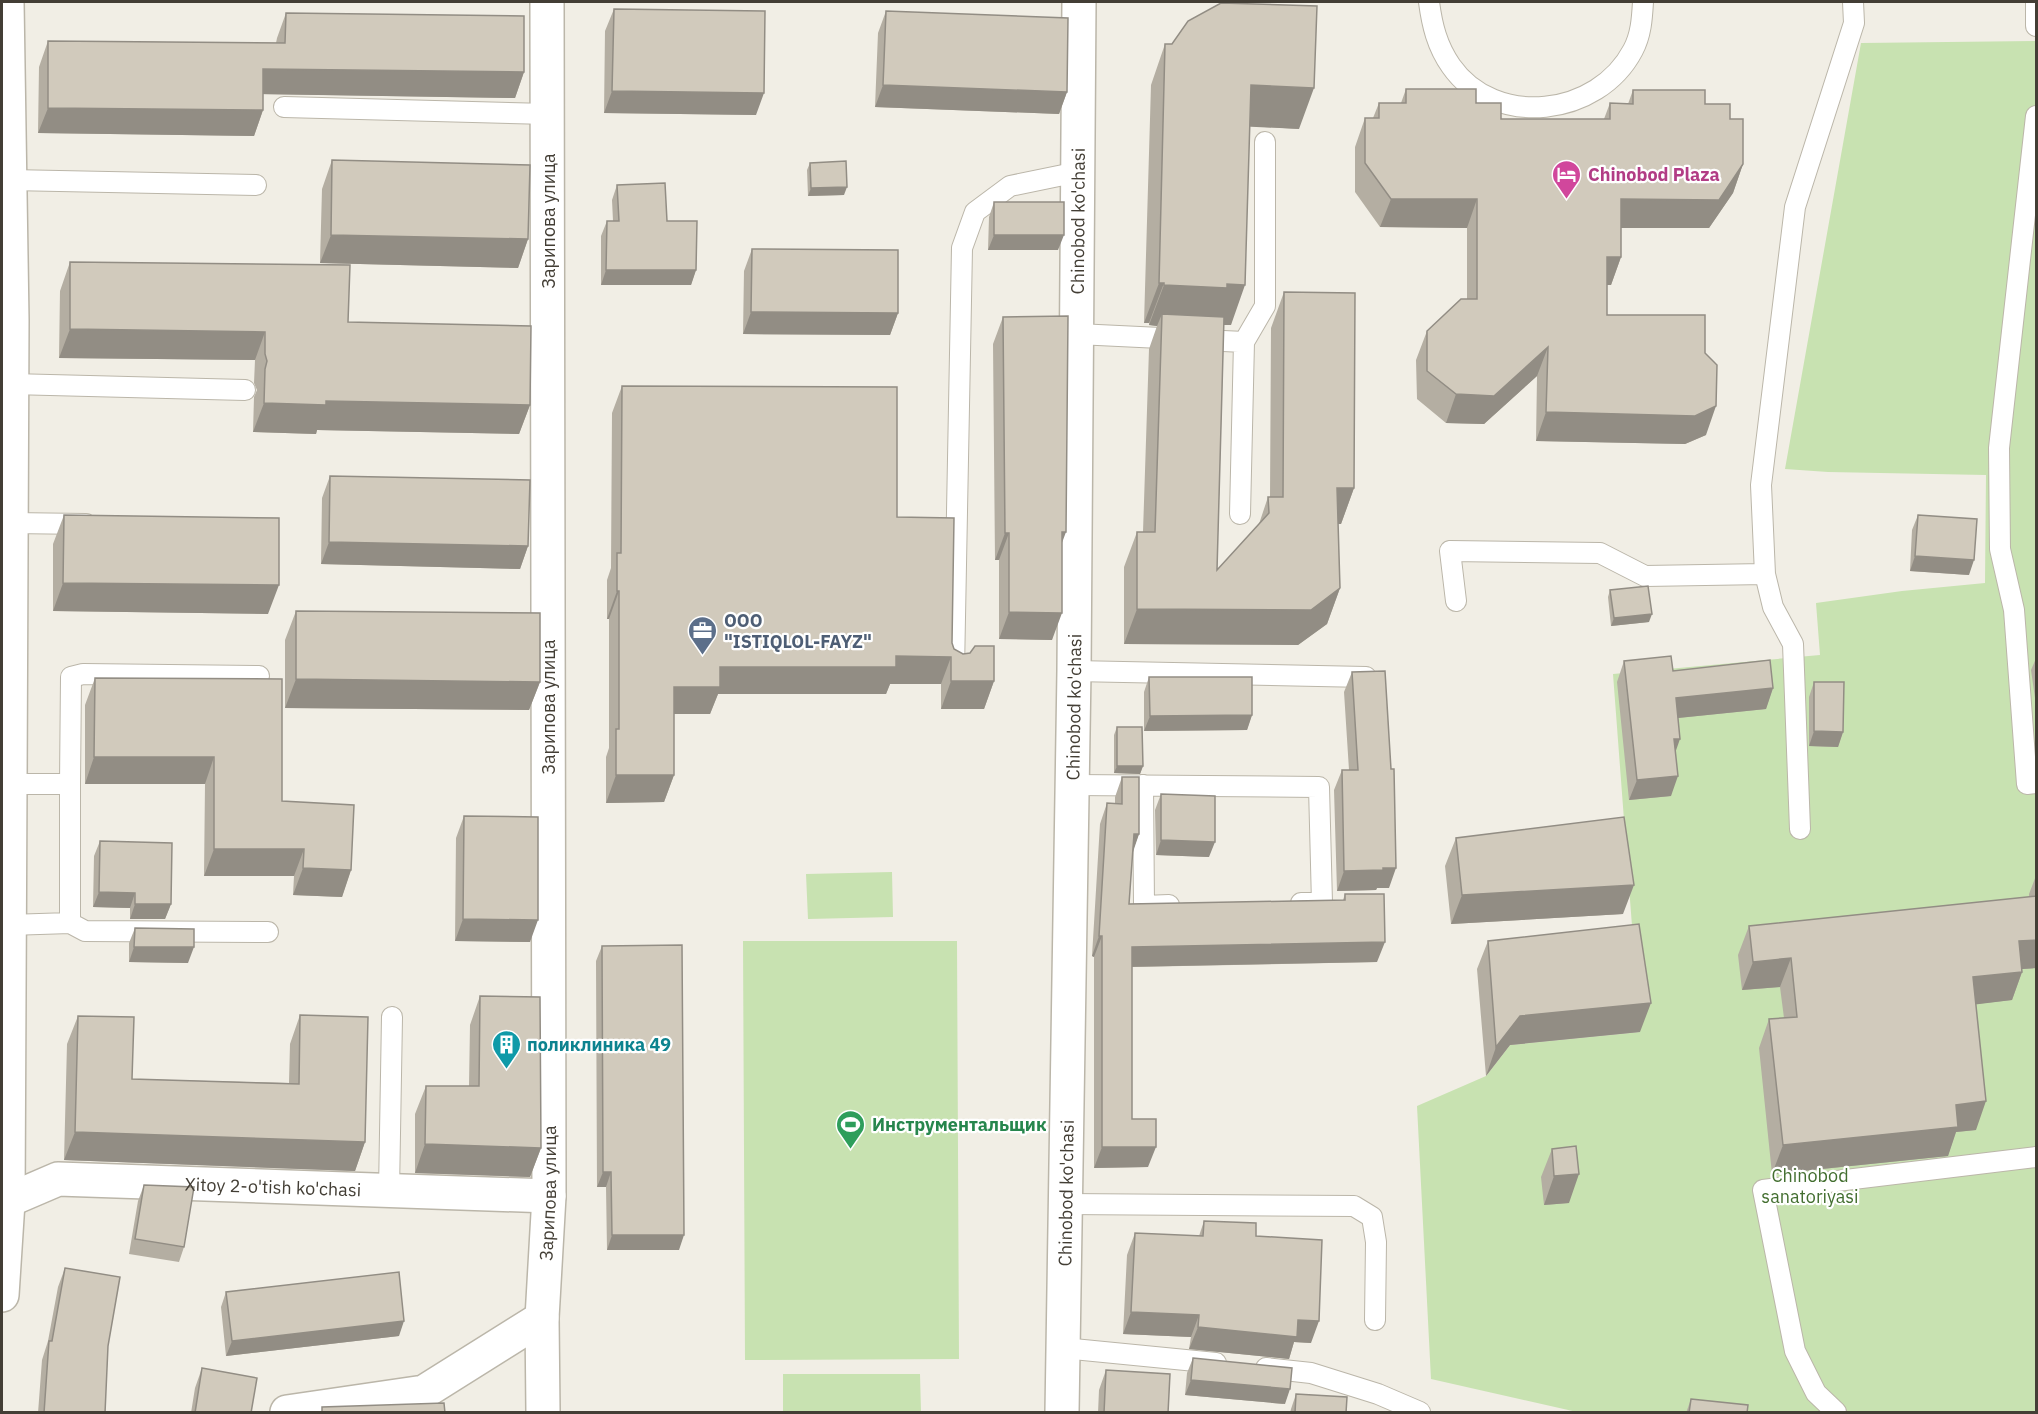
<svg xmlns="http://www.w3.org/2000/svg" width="2038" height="1414" font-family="'IBM Plex Sans',sans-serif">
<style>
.green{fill:#c8e2b1}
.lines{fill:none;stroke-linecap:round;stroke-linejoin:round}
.service-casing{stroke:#bbb6a9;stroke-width:22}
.minor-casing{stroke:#bbb6a9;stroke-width:36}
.service{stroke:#fff;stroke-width:20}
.minor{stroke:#fff;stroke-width:33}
.wall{fill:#b4aea2}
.shaded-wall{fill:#928d84}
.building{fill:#d1cabc;stroke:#928d84;stroke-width:1.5}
.labels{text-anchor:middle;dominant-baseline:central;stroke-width:4.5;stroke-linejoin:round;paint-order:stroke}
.hotel-label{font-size:18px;font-weight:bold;fill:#b23c85;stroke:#fff;text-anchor:start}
.street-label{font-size:18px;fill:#433e35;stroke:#fff}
.service-label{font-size:18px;font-weight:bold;fill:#4e5e75;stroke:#fff;text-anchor:start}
.culture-label{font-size:18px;font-weight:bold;fill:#0d838f;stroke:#fff;text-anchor:start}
.leisure-label{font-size:18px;font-weight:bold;fill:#27864d;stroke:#fff;text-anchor:start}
.park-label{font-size:18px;fill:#426e2f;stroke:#fff}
</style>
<rect width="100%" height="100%" fill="#f1eee5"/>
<path class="green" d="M 2036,41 L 2036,1412 L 1577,1412 L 1431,1379 L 1417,1106 L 1486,1076 L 1510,1045 L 1640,1032 L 1613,674 L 1820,655 L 1816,603 L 1902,591 L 1985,583 L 1986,475 L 1828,472 L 1785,469 L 1861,43 Z
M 892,872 L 893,917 L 808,919 L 806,874 Z
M 743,941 L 957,941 L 959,1359 L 745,1360 Z
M 783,1374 L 920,1374 L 921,1412 L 783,1412 Z"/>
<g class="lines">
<defs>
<path id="service" d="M 1429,2 C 1432,25 1437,46 1451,66 C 1495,129 1598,117 1633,50 C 1641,35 1642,19 1643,2
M 2036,2 L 2036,26
M 284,107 L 548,114
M 2036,116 L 1999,448 L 2000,549 L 2014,610 L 2027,784 L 2036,783
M 10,180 L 256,185
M 1077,334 L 1244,342 L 1240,514
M 1244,342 L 1265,306 L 1265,142
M 11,384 L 245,390
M 11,523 L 86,524
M 1456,601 L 1450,551 L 1600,553 L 1645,576 L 1765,574
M 954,670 L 962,248 L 975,212 L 1010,186 L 1078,172
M 1074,671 L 1366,677
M 10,784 L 70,784 L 70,923 L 85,931 L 268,932
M 70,784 L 71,677 L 83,674 L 259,676
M 1073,785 L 1319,787 L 1322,903 L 1301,903
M 1143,785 L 1144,906 L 1169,905
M 1800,829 L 1793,644 L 1773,607 L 1765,574 L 1761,485 L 1795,207 L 1854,23 L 1853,2
M 9,925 L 70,923
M 389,1191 L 392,1017
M 1065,1204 L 1354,1206 L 1372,1217 L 1376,1242 L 1375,1320
M 1063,1348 L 1216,1363
M 1266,1368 L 1311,1373 L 1378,1394 L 1420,1412
M 1836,1412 L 1816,1393 L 1795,1351 L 1763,1190 L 2036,1157"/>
<g id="minor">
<path id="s1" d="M 2,1203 L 58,1179 L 549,1196"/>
<path d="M 2,1295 L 8,1202 L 10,784 L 12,320 L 7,2"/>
<path d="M 287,1412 L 424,1392 L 542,1318"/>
<path id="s2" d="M 543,1412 L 542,1318 L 549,1196 L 547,2"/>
<path id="s3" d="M 1062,1412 L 1074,671 L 1079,2"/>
</g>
</defs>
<use href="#service" class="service-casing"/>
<use href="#minor" class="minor-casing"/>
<use href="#service" class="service"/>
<use href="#minor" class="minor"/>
</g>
<path class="wall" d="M 614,9 L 756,115 L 604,113 L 605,31 Z
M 886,11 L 1067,92 L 1059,114 L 875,107 L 878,33 Z
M 286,13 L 524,72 L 515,98 L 263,94 L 263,110 L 254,136 L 38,133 L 39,67 L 48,41 L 276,43 L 277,38 Z
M 1165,44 L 1299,129 L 1249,126 L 1231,325 L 1224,325 L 1217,570 L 1259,524 L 1268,497 L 1270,497 L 1271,328 L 1284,292 L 1354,488 L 1341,524 L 1338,524 L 1340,588 L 1327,624 L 1298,645 L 1124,644 L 1124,567 L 1137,532 L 1143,532 L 1149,349 L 1157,326 L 1149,325 L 1149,323 L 1144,323 L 1151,85 Z
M 1406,89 L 1476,103 L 1501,119 L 1604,119 L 1610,103 L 1628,104 L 1633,90 L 1705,104 L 1730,119 L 1743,164 L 1733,193 L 1709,228 L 1621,228 L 1621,257 L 1611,285 L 1607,285 L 1607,315 L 1706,435 L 1685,444 L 1536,441 L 1537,376 L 1484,424 L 1446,423 L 1417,399 L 1416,360 L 1427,331 L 1467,299 L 1467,228 L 1380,227 L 1355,192 L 1355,147 L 1365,118 L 1373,118 L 1379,103 L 1401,103 Z
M 332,160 L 528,239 L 518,268 L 320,263 L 322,189 Z
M 810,163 L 844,195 L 808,196 L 807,170 Z
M 617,185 L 667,221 L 696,270 L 691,285 L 601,285 L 601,236 L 607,221 L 613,221 L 612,200 Z
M 994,202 L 1058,250 L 988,250 L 989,217 Z
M 752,249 L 898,313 L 890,335 L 743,334 L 744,271 Z
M 70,262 L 348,322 L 530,405 L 519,434 L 317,430 L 316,434 L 253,432 L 254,397 L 257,390 L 254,383 L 255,360 L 59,358 L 60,291 Z
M 1003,317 L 1062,544 L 1052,640 L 999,639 L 999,560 L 995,560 L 993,344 Z
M 622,386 L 897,517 L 954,649 L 994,681 L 984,709 L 941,709 L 941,684 L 890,684 L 886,694 L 718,694 L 710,714 L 674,714 L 674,775 L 664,802 L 606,803 L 606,757 L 609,748 L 609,619 L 607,619 L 607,580 L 611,568 L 612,413 Z
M 330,476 L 528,546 L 520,569 L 321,564 L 322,498 Z
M 64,515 L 268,614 L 53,611 L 53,544 Z
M 1918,515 L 1969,575 L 1910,571 L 1912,530 Z
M 1610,590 L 1649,622 L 1611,626 L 1608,597 Z
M 296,611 L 540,682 L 529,710 L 285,708 L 285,640 Z
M 2037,656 L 2037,712 L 2031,670 Z
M 1624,661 L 1673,671 L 1773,688 L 1766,709 L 1678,718 L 1671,796 L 1629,800 L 1617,682 Z
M 1352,672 L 1389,888 L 1377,888 L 1376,890 L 1337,891 L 1334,790 L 1342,770 L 1349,770 L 1344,692 Z
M 1149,677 L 1252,715 L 1247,730 L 1144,731 L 1144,692 Z
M 95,678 L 282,801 L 351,870 L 342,897 L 293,895 L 294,876 L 204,876 L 205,784 L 85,784 L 85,705 Z
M 1814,682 L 1843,732 L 1838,747 L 1809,746 L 1809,697 Z
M 1117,727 L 1143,766 L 1140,774 L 1114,773 L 1114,735 Z
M 1122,777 L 1139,834 L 1132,852 L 1129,904 L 1343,900 L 1345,894 L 1377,962 L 1132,967 L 1132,1119 L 1148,1167 L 1094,1168 L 1094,957 L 1092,956 L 1100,824 L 1107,803 L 1115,804 L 1115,797 Z
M 1161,794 L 1209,857 L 1156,855 L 1155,810 Z
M 464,816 L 530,942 L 455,941 L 456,838 Z
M 1456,838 L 1623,914 L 1451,924 L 1445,866 Z
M 100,841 L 171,904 L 165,919 L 130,919 L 130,908 L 93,907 L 94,856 Z
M 2037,873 L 2037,968 L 2022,969 L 2022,972 L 2012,1000 L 1976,1004 L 1976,1130 L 1956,1132 L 1948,1156 L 1772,1174 L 1759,1048 L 1769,1019 L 1784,1018 L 1780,987 L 1742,990 L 1738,955 L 1749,926 L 2029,897 L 2029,894 Z
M 135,928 L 188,963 L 129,962 L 129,943 Z
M 1488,941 L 1640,1032 L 1510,1045 L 1486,1076 L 1477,969 Z
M 602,946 L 679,1250 L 607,1250 L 606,1187 L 597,1187 L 596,961 Z
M 480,996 L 541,1148 L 530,1177 L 415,1173 L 415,1114 L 426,1086 L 469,1086 L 470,1025 Z
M 300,1015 L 365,1142 L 355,1171 L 64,1160 L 67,1044 L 78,1016 L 132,1079 L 289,1083 L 290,1044 Z
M 1552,1149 L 1569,1203 L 1544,1205 L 1541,1177 Z
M 144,1185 L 184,1247 L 179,1262 L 129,1254 L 138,1201 Z
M 1204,1221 L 1256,1236 L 1311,1343 L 1294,1342 L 1289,1359 L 1189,1349 L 1191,1337 L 1123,1334 L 1127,1255 L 1135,1233 L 1199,1236 Z
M 65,1268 L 108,1346 L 105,1413 L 38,1413 L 42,1360 L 48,1341 L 58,1287 Z
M 226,1292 L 399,1336 L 226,1356 L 221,1307 Z
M 1193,1358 L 1285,1404 L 1185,1395 L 1187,1373 Z
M 202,1368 L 251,1413 L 191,1413 L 195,1388 Z
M 1106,1370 L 1168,1413 L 1098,1413 L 1099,1390 Z
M 1296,1394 L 1346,1413 L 1290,1413 L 1291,1409 Z
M 1691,1399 L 1747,1413 L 1686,1413 Z"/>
<path class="shaded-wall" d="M 263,69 L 524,72 L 515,98 L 254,94 Z
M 883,85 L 1067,92 L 1059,114 L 875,107 Z
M 1251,85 L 1314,88 L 1299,129 L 1236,126 Z
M 612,91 L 764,93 L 756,115 L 604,113 Z
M 48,108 L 263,110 L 254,136 L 38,133 Z
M 1743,164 L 1733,193 L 1709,228 L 1611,228 L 1621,199 Z
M 847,187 L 844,195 L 808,196 L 811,188 Z
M 1391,199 L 1477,199 L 1467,228 L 1380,227 Z
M 331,235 L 528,239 L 518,268 L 320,263 Z
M 994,235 L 1064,235 L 1058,250 L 988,250 Z
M 1607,257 L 1621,257 L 1611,285 L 1597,285 Z
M 606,270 L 696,270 L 691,285 L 601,285 Z
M 1159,283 L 1164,283 L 1149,323 L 1144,323 Z
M 1227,284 L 1245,285 L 1231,325 L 1213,325 L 1162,314 L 1157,326 L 1149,325 L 1164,285 Z
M 751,312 L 898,313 L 890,335 L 743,334 Z
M 70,329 L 265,332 L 255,360 L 59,358 Z
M 1548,347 L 1537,376 L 1484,424 L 1446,423 L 1456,394 Z
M 326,401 L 530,405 L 519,434 L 317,430 L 316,434 L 253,432 L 264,403 Z
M 1716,406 L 1706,435 L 1685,444 L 1536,441 L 1546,412 Z
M 1337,488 L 1354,488 L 1341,524 L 1324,524 Z
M 1062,532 L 1066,532 L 1056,559 Z
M 1005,533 L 1009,533 L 999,560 L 995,560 Z
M 329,542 L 528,546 L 520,569 L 321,564 Z
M 1915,556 L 1974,560 L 1969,575 L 1910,571 Z
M 63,583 L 279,585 L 268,614 L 53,611 Z
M 1340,588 L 1327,624 L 1298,645 L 1124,644 L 1137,609 Z
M 617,591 L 619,591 L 609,619 L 607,619 Z
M 1009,612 L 1062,613 L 1052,640 L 999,639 Z
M 1652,614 L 1649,622 L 1611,626 L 1614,618 Z
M 896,656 L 951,657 L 941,684 L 890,684 L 886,694 L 718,694 L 710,714 L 663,714 L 674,687 L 720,667 Z
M 296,679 L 540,682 L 529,710 L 285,708 Z
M 951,681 L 994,681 L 984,709 L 941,709 Z
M 1773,688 L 1766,709 L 1668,719 L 1676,698 Z
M 1252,715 L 1247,730 L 1144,731 L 1150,716 Z
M 1814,731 L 1843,732 L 1838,747 L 1809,746 Z
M 1674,739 L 1680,739 L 1673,759 Z
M 94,757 L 214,757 L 205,784 L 85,784 Z
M 1117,766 L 1143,766 L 1140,774 L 1114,773 Z
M 616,775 L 674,775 L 664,802 L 606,803 Z
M 1678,776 L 1671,796 L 1629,800 L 1637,780 Z
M 1134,834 L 1139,834 L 1132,855 Z
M 1161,840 L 1215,842 L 1209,857 L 1156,855 Z
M 214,849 L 304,849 L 294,876 L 204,876 Z
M 303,868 L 351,870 L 342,897 L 293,895 Z
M 1383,868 L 1396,868 L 1389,888 L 1377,888 L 1376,890 L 1337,891 L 1344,871 Z
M 1634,885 L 1623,914 L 1451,924 L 1462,895 Z
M 99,892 L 135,893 L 130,908 L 93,907 Z
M 135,904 L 171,904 L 165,919 L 130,919 Z
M 463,919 L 538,920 L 530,942 L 455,941 Z
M 1099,936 L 1102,936 L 1094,957 L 1092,956 Z
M 2037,940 L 2037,968 L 2008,970 L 2019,941 Z
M 1385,942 L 1377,962 L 1124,967 L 1132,947 Z
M 134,947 L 194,947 L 188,963 L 129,962 Z
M 1791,958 L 1780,987 L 1742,990 L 1753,962 Z
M 2022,972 L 2012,1000 L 1963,1006 L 1973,977 Z
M 1651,1003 L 1640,1032 L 1510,1045 L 1486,1076 L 1496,1047 L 1520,1016 Z
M 1986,1101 L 1976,1130 L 1956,1132 L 1948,1156 L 1772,1174 L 1783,1145 L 1956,1105 Z
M 75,1132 L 365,1142 L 355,1171 L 64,1160 Z
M 425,1144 L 541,1148 L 530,1177 L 415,1173 Z
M 1102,1147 L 1156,1147 L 1148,1167 L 1094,1168 Z
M 603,1172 L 611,1172 L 606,1187 L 597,1187 Z
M 1579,1174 L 1569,1203 L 1544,1205 L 1554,1176 Z
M 612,1235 L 684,1235 L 679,1250 L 607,1250 Z
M 1131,1312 L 1199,1315 L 1191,1337 L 1123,1334 Z
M 1298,1320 L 1319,1321 L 1311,1343 L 1294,1342 L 1289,1359 L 1189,1349 L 1198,1327 Z
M 404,1321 L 399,1336 L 226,1356 L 232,1341 Z
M 1191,1380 L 1290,1389 L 1285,1404 L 1185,1395 Z"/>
<path class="building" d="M 1221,3 L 1317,6 L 1314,88 L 1251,85 L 1245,285 L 1227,284 L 1227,288 L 1164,285 L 1164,283 L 1159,283 L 1165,44 L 1172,44 L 1188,21 Z
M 614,9 L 765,11 L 764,93 L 612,91 Z
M 886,11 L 1068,18 L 1067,92 L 883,85 Z
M 286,13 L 524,16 L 524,72 L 263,69 L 263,110 L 48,108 L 48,41 L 285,43 Z
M 1406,89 L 1476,89 L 1476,103 L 1501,103 L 1501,119 L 1610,119 L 1610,103 L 1633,104 L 1633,90 L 1705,90 L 1705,104 L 1730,104 L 1730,119 L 1743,119 L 1743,164 L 1719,200 L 1621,199 L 1621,257 L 1607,257 L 1607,315 L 1705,315 L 1705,353 L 1717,365 L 1716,406 L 1695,416 L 1546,412 L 1548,347 L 1494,396 L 1456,394 L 1427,371 L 1427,331 L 1461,299 L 1477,299 L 1477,199 L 1391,199 L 1365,163 L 1365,118 L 1379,118 L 1379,103 L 1406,103 Z
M 332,160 L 530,165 L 528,239 L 331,235 Z
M 846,161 L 847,187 L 811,188 L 810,163 Z
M 665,183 L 667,221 L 697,221 L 696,270 L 606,270 L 607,221 L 619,221 L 617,185 Z
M 994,202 L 1064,202 L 1064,235 L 994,235 Z
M 752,249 L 898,250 L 898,313 L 751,312 Z
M 70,262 L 350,265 L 348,322 L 531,326 L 530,405 L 326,401 L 326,405 L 264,403 L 265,369 L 267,361 L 265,354 L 265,332 L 70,329 Z
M 1284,292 L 1355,293 L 1354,488 L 1337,488 L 1340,588 L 1311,610 L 1137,609 L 1137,532 L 1155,532 L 1162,314 L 1224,317 L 1217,570 L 1269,513 L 1268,497 L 1283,497 Z
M 1068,316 L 1066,532 L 1062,532 L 1062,613 L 1009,612 L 1009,533 L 1005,533 L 1003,317 Z
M 622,386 L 897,387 L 897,517 L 954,518 L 952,643 L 954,649 L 963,654 L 970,653 L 975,646 L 994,646 L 994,681 L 951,681 L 951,657 L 896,656 L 896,667 L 720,667 L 720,687 L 674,687 L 674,775 L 616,775 L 616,729 L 619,729 L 619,591 L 617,591 L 617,553 L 621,553 Z
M 330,476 L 530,480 L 528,546 L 329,542 Z
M 64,515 L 279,518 L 279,585 L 63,583 Z
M 1918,515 L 1977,519 L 1974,560 L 1915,556 Z
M 1648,586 L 1652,614 L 1614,618 L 1610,590 Z
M 296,611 L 540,613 L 540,682 L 296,679 Z
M 1671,656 L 1673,671 L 1770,660 L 1773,688 L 1676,698 L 1680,739 L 1674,739 L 1678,776 L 1637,780 L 1624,661 Z
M 1385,671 L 1391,769 L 1394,769 L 1396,868 L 1383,868 L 1383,870 L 1344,871 L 1342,770 L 1358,770 L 1352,672 Z
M 1149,677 L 1252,677 L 1252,715 L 1150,716 Z
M 95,678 L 282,679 L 282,801 L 354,805 L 351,870 L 303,868 L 304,849 L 214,849 L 214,757 L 94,757 Z
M 1814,682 L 1844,682 L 1843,732 L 1814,731 Z
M 1117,727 L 1142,727 L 1143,766 L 1117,766 Z
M 1122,777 L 1139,777 L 1139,834 L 1134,834 L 1129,904 L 1345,900 L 1345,894 L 1384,894 L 1385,942 L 1132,947 L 1132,1119 L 1156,1119 L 1156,1147 L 1102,1147 L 1102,936 L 1099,936 L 1107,803 L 1122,804 Z
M 1161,794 L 1215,796 L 1215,842 L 1161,840 Z
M 464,816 L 538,817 L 538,920 L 463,919 Z
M 1624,817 L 1634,885 L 1462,895 L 1456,838 Z
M 100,841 L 172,843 L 171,904 L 135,904 L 135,893 L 99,892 Z
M 2037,896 L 2037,940 L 2019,941 L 2022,972 L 1973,977 L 1986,1101 L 1956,1105 L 1958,1127 L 1783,1145 L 1769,1019 L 1797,1017 L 1791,958 L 1753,962 L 1749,926 Z
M 1639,924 L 1651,1003 L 1520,1016 L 1496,1047 L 1488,941 Z
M 135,928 L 194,929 L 194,947 L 134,947 Z
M 682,945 L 684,1235 L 612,1235 L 611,1172 L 603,1172 L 602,946 Z
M 480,996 L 540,997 L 541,1148 L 425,1144 L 426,1086 L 479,1086 Z
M 300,1015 L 368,1017 L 365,1142 L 75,1132 L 78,1016 L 134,1017 L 132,1079 L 299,1084 Z
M 1576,1146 L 1579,1174 L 1554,1176 L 1552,1149 Z
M 144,1185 L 194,1187 L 184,1247 L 135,1239 Z
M 1204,1221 L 1256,1223 L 1256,1236 L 1322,1240 L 1319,1321 L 1298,1320 L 1297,1337 L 1198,1327 L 1199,1315 L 1131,1312 L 1135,1233 L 1203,1236 Z
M 65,1268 L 120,1277 L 108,1346 L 105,1413 L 44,1413 L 49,1341 L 52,1341 Z
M 399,1272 L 404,1321 L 232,1341 L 226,1292 Z
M 1193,1358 L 1292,1368 L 1290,1389 L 1191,1380 Z
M 202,1368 L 257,1378 L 251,1413 L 195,1413 Z
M 1106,1370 L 1170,1374 L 1168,1413 L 1104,1413 Z
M 1296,1394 L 1347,1397 L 1346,1413 L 1295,1413 Z
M 1691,1399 L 1748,1405 L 1747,1413 L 1689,1413 Z
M 444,1403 L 445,1413 L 322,1413 L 322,1407 Z"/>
<defs>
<symbol id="hotel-pin" viewBox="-11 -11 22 30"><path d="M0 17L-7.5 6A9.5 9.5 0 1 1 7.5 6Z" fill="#d1479c" stroke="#fff"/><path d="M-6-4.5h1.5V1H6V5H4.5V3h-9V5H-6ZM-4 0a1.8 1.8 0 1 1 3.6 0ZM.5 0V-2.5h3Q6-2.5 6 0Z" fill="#fff"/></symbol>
<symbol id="office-pin" viewBox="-11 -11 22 30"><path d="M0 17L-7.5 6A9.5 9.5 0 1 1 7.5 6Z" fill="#5c6f8a" stroke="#fff"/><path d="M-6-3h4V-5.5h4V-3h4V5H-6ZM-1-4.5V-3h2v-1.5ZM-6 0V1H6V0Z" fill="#fff"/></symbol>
<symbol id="building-pin" viewBox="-11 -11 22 30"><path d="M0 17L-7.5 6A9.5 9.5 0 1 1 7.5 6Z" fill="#0f9aa8" stroke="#fff"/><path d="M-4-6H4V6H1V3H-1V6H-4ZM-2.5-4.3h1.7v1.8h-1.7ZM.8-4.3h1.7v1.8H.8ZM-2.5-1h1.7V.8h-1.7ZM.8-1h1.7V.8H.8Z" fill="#fff"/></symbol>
<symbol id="stadium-pin" viewBox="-11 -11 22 30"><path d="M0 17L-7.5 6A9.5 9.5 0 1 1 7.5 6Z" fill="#2e9e5b" stroke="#fff"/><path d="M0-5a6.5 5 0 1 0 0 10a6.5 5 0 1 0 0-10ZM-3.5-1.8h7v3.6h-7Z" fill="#fff"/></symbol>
</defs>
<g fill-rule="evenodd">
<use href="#hotel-pin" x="1550" y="158" width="33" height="45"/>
<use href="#office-pin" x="686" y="614" width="33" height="45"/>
<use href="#building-pin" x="490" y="1028" width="33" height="45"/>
<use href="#stadium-pin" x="834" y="1108" width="33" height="45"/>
</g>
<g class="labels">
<g class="hotel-label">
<text x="1588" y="174">Chinobod Plaza</text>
</g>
<g class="street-label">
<text transform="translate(548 221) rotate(-90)">Зарипова улица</text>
<text stroke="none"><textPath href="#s3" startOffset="1191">Chinobod ko'chasi</textPath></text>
<text transform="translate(548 707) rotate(-90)">Зарипова улица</text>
<text stroke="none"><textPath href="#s3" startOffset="705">Chinobod ko'chasi</textPath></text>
<text stroke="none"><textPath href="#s1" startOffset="276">Xitoy 2-o'tish ko'chasi</textPath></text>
<text stroke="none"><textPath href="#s2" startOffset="219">Зарипова улица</textPath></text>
<text stroke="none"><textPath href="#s3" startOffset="219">Chinobod ko'chasi</textPath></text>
</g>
<g class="service-label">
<text x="724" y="620">ООО<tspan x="724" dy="21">"ISTIQLOL-FAYZ"</tspan></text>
</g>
<g class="culture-label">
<text x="527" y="1044">поликлиника 49</text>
</g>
<g class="leisure-label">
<text x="872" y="1124">Инструментальщик</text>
</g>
<g class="park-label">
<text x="1810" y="1175">Chinobod<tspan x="1810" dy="21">sanatoriyasi</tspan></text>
</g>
</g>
<rect width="2038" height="1414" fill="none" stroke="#433e35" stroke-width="6"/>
</svg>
